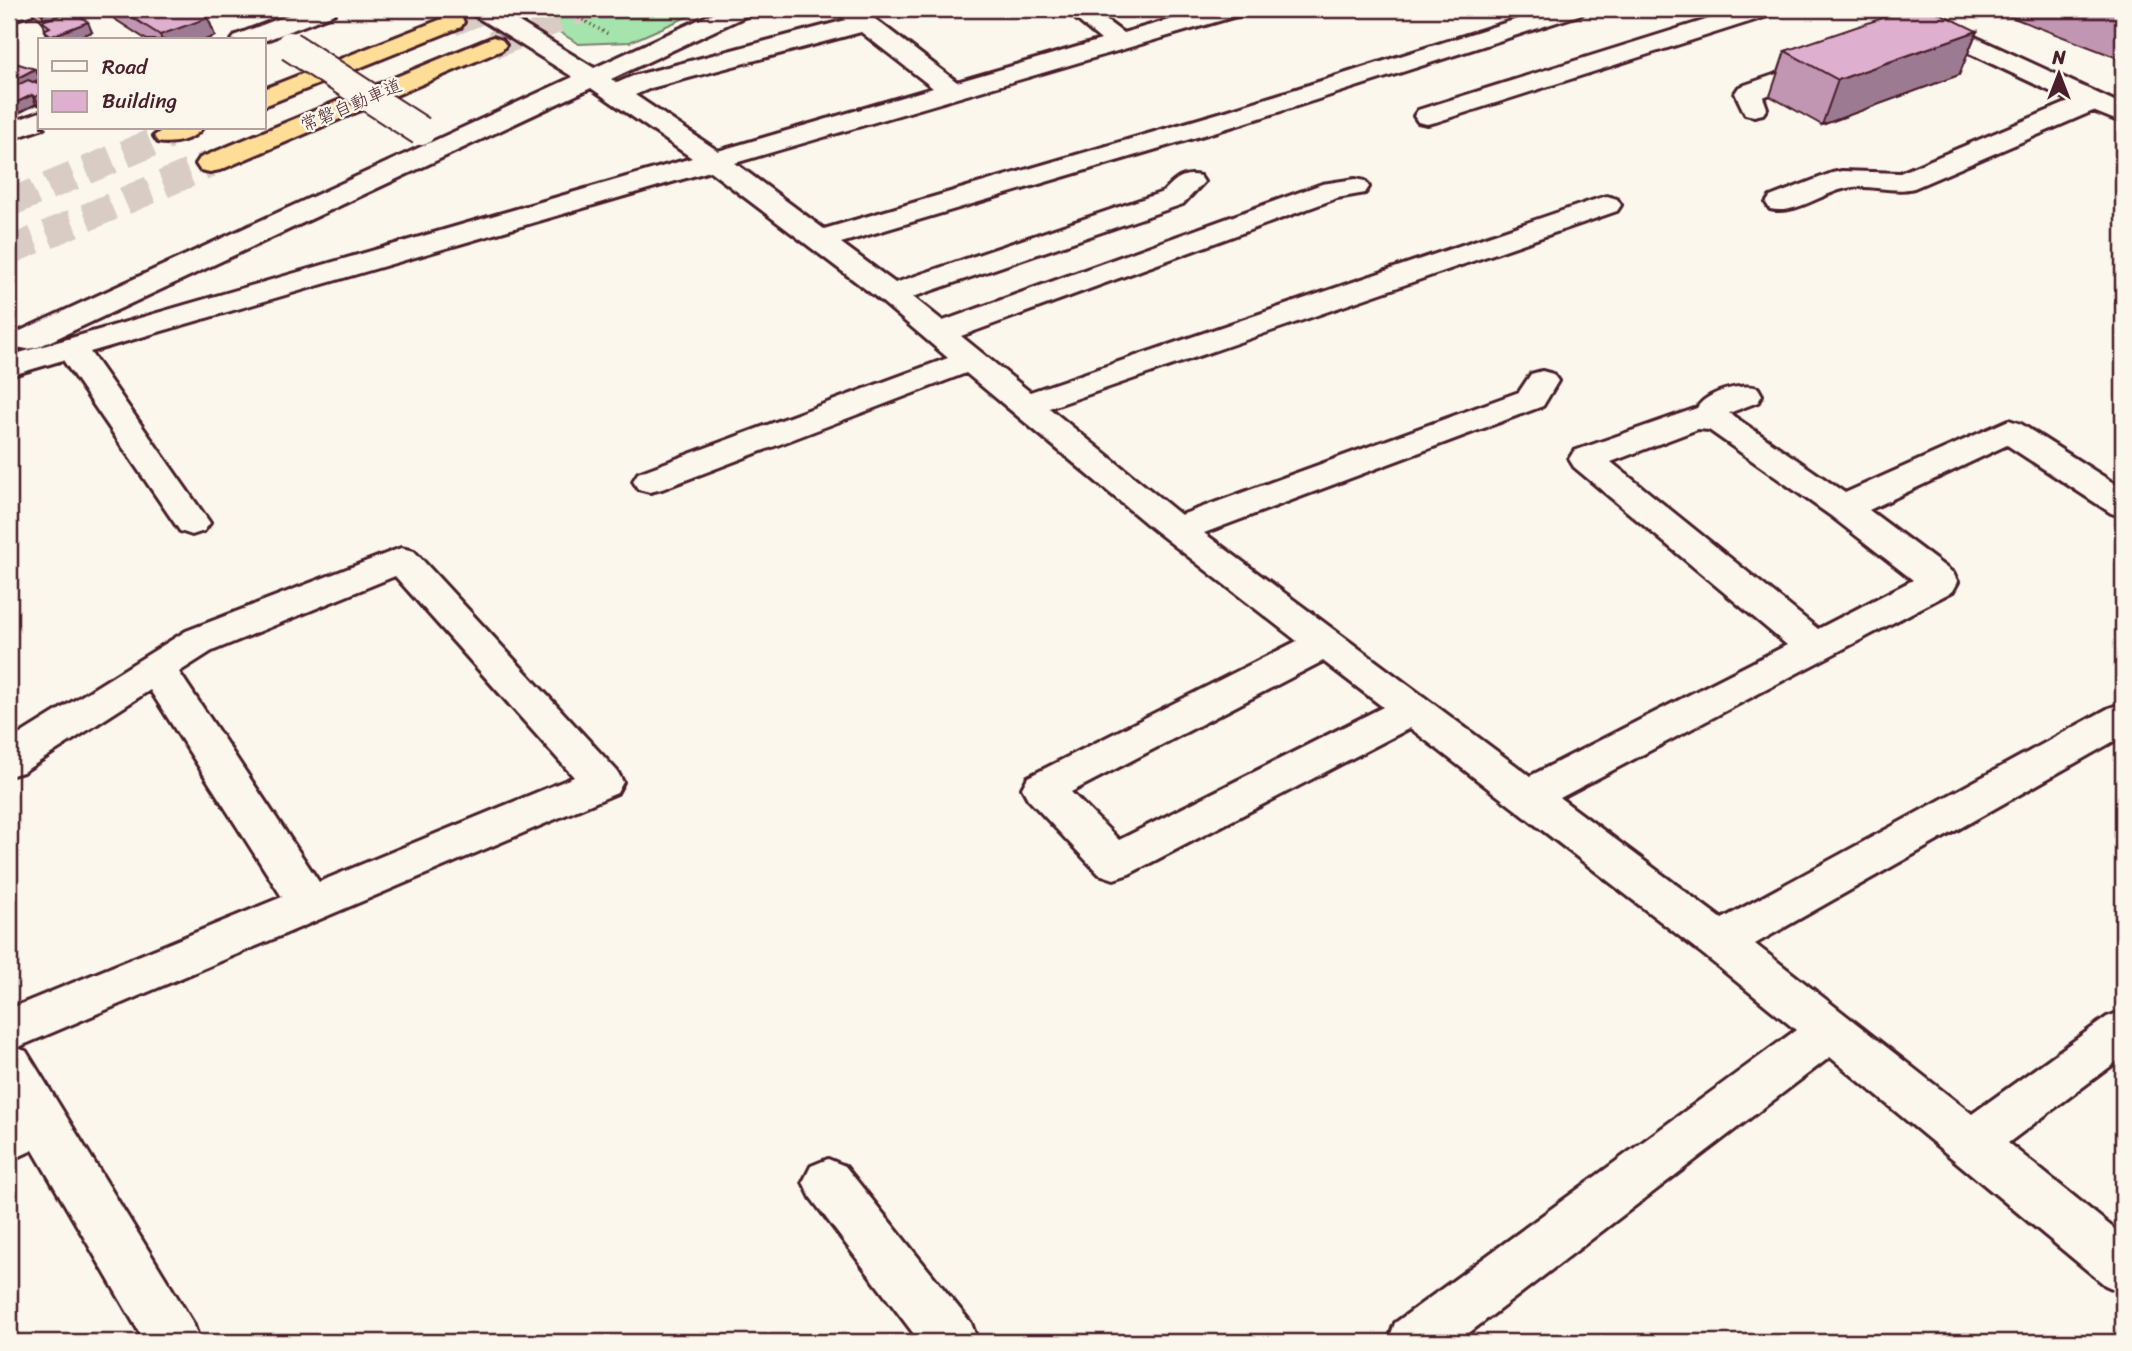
<svg xmlns="http://www.w3.org/2000/svg" width="2132" height="1351" font-family="Sriracha,'Klee One',sans-serif">
<style>
.green{fill:#a5e4ac;stroke:#78826c;stroke-width:2}
.lines{fill:none;stroke-linecap:round;stroke-linejoin:round}
.highway-tunnel{stroke:#d8ccc5;stroke-width:28;stroke-dasharray:28 14;stroke-linecap:butt}
.minor-casing{stroke:#4a1f2b;stroke-width:6}
.highway-casing{stroke:#4a1f2b;stroke-width:6}
.path{stroke:#4a1f2b;stroke-width:3.5;stroke-dasharray:1 3.5;stroke-linecap:butt}
.minor{fill:#fbf7ec;fill-rule:evenodd}
.highway{fill:#fedd96;fill-rule:evenodd}
.minor-bridge-casing{stroke:#4a1f2b;stroke-width:32;stroke-linecap:butt}
.minor-bridge{stroke:#fbf7ec;stroke-width:28}
.wall{fill:#c096b2;stroke:#4a1f2b;stroke-width:2}
.shaded-wall{fill:#9c7a91;stroke:#4a1f2b;stroke-width:2}
.building{fill:#dfafcf;stroke:#4a1f2b;stroke-width:2}
.labels{text-anchor:middle;dominant-baseline:central;stroke-width:5;stroke-linejoin:round;paint-order:stroke}
.far-street-label{font-size:18px;fill:#4a1f2b;stroke:#fbf7ec}
</style>
<rect width="100%" height="100%" fill="#fbf7ec"/>
<filter id="ink" filterUnits="userSpaceOnUse"><feTurbulence type="fractalNoise" baseFrequency=".0143" numOctaves="2"/><feDisplacementMap in="SourceGraphic" scale="14" xChannelSelector="R" yChannelSelector="G"/><feConvolveMatrix kernelMatrix="1 2 1 2 8 2 1 2 1" color-interpolation-filters="sRGB"/></filter>
<g filter="url(#ink)">
<path class="green" d="M 522,9 L 705,9 L 630,42 L 579,44 Z"/>
<g class="lines">
<path class="highway-tunnel" d="M 452,22 L 484,9
M 493,45 L 582,9
M 9,203 L 168,136
M 9,251 L 210,164"/>
<defs>
<path id="minor" d="M 9,9 L 36,9 L 33,14 L 9,21 Z
M 304,9 L 337,9 L 334,14 L 264,41 L 232,40 L 236,35 Z
M 469,9 L 498,9 L 594,68 L 722,9 L 753,9 L 750,14 L 611,79 L 617,83 L 633,76 L 846,20 L 835,9 L 862,9 L 957,82 L 1101,40 L 1064,9 L 1091,9 L 1123,33 L 1208,9 L 1246,9 L 1243,14 L 735,163 L 824,229 L 1226,111 L 1549,9 L 1585,9 L 1582,14 L 1244,123 L 841,243 L 895,283 L 1163,192 C 1175,180 1182,172 1200,176 L 1204,182 L 1183,204 L 913,297 L 943,321 L 1322,184 L 1355,179 L 1365,181 L 1369,187 L 1365,193 L 1337,198 L 961,336 L 1030,392 L 1597,199 L 1607,196 L 1617,199 L 1621,205 L 1617,211 L 1049,408 L 1181,515 L 1519,392 L 1531,374 L 1542,371 L 1553,374 L 1558,381 L 1543,406 L 1204,533 L 1530,776 L 1787,645 L 1574,467 L 1569,459 L 1574,451 L 1697,408 C 1707,392 1740,383 1758,388 L 1762,395 L 1758,402 L 1729,413 L 1845,493 L 2009,420 L 2021,424 L 2123,489 L 2123,517 L 2111,513 L 2007,445 L 1869,510 L 1953,573 L 1958,582 L 1953,591 L 1560,798 L 1722,919 L 2109,708 L 2123,703 L 2123,736 L 1755,944 L 1972,1114 L 2107,1017 L 2123,1011 L 2123,1057 L 2008,1143 L 2123,1236 L 2123,1293 L 2105,1285 L 1830,1057 L 1457,1342 L 1388,1342 L 1395,1323 L 1796,1030 L 1704,955 L 1410,728 L 1129,874 L 1114,879 L 1099,874 L 1028,799 L 1022,788 L 1028,777 L 1297,641 L 1153,529 L 966,373 L 662,489 L 650,492 L 638,489 L 633,481 L 638,473 L 948,358 L 880,300 L 710,171 L 90,352 L 210,523 L 204,531 L 192,535 L 180,531 L 63,360 L 9,376 L 9,356 L 692,158 L 591,88 L 38,347 L 27,349 L 16,347 L 11,340 L 16,333 L 573,77 L 472,14 ZM 861,32 L 933,88 L 718,151 L 635,95 L 651,88 ZM 1698,429 L 1709,430 L 1831,516 L 1913,580 L 1818,629 L 1611,462 ZM 1323,661 L 1383,707 L 1119,840 L 1071,792 Z
M 1741,9 L 1777,9 L 1774,14 L 1436,122 L 1427,124 L 1418,122 L 1414,116 L 1418,110 Z
M 1883,9 L 1914,9 L 2123,105 L 2123,123 L 2093,111 L 1914,188 C 1891,194 1865,182 1843,189 C 1819,195 1795,215 1770,209 L 1766,203 L 1770,197 L 1832,173 L 1842,171 L 1900,173 L 2071,101 L 1886,14 Z
M 1823,58 L 1832,61 L 1836,66 L 1832,71 L 1763,97 L 1767,108 L 1763,114 L 1754,116 L 1745,114 L 1735,93 L 1739,87 Z
M 40,112 L 40,128 L 44,128 L 9,140 L 9,123 Z
M 401,548 L 414,551 L 617,771 L 623,782 L 617,793 L 16,1048 L 26,1051 L 193,1323 L 200,1342 L 145,1342 L 33,1150 L 9,1161 L 9,1009 L 282,897 L 150,690 L 23,772 L 9,776 L 9,741 L 186,631 ZM 395,576 L 574,777 L 319,882 L 179,672 L 212,651 Z
M 828,1159 L 845,1166 L 971,1323 L 978,1342 L 920,1342 L 811,1198 L 803,1182 L 811,1166 Z"/>
<path id="highway" d="M 452,15 L 461,17 L 464,22 L 461,27 L 264,106 L 264,89 Z
M 493,37 L 502,40 L 506,45 L 502,50 L 220,170 L 210,172 L 200,170 L 196,164 L 200,158 Z
M 165,128 L 202,128 C 194,140 172,145 158,142 L 154,136 Z"/>
</defs>
<use href="#minor" class="minor-casing"/>
<use href="#highway" class="highway-casing"/>
<path class="path" d="M 563,9 L 608,34"/>
<use href="#minor" class="minor"/>
<use href="#highway" class="highway"/>
<defs>
<path id="minor-bridge" d="M 290,46 L 421,131"/>
</defs>
<use href="#minor-bridge" class="minor-bridge-casing"/>
<use href="#minor-bridge" class="minor-bridge"/>
</g>
<path class="wall" d="M 28,9 L 72,9 L 74,12 L 92,32 L 70,40 L 50,40 L 44,30 L 45,29 L 42,21 Z
M 107,9 L 195,9 L 196,11 L 208,18 L 215,36 L 205,40 L 147,40 L 110,16 Z
M 1990,9 L 2123,9 L 2123,60 Z
M 1977,31 L 1959,75 L 1822,125 L 1770,96 L 1785,51 Z
M 9,61 L 40,79 L 33,82 L 40,85 L 40,106 L 36,104 L 13,116 L 9,115 L 9,89 L 11,88 L 9,87 Z"/>
<path class="shaded-wall" d="M 56,9 L 72,9 L 74,13 L 46,23 L 42,14 Z
M 195,9 L 199,21 L 208,18 L 215,36 L 205,40 L 162,40 L 160,35 L 185,12 Z
M 88,22 L 92,32 L 70,40 L 54,40 L 52,36 Z
M 14,23 L 18,33 L 9,36 L 9,25 Z
M 1977,31 L 1959,75 L 1822,125 L 1838,80 Z
M 35,69 L 40,79 L 16,90 L 12,81 Z
M 40,94 L 40,106 L 35,97 Z
M 32,95 L 36,104 L 13,116 L 9,106 Z"/>
<path class="building" d="M 35,9 L 56,9 L 42,14 Z
M 119,9 L 194,9 L 185,12 L 198,11 L 208,18 L 160,35 Z
M 1909,9 L 1931,9 L 1977,31 L 1838,80 L 1785,51 Z
M 73,11 L 88,22 L 52,36 L 44,30 L 50,27 L 42,21 Z
M 9,61 L 35,69 L 12,81 L 9,80 Z
M 28,80 L 40,85 L 40,94 L 35,97 L 32,95 L 9,106 L 9,89 Z"/>
</g>
<g class="labels">
<g class="far-street-label">
<text transform="translate(351 105) rotate(-23)">常磐自動車道</text>
</g>
</g>
<rect width="2132" height="1351" fill="none" stroke="#fbf7ec" stroke-width="35"/>
<rect x="18" y="18" width="2097" height="1316" fill="none" stroke="#4a1f2b" stroke-width="2.5" filter="url(#ink)"/>
<rect x="38" y="38" width="228" height="91" fill="#fbf7ec" stroke="#b4a19f" stroke-width="2"/>
<rect x="52" y="61" width="35" height="10" fill="#fbf7ec" stroke="#b4a19f" stroke-width="2"/>
<text x="102" y="74" font-size="21" fill="#4a1f2b">Road</text>
<rect x="52" y="91" width="35" height="21" fill="#dfafcf" stroke="#b4a19f" stroke-width="2"/>
<text x="102" y="108" font-size="21" fill="#4a1f2b">Building</text>
<g transform="translate(2059 74)" stroke="#fbf7ec" stroke-width="5" paint-order="stroke">
<path d="M0-5L12 26L0 18L-12 26Z" fill="#4a1f2b"/>
<text y="-10" font-size="19" font-weight="bold" text-anchor="middle" fill="#4a1f2b">N</text>
</g>
</svg>
